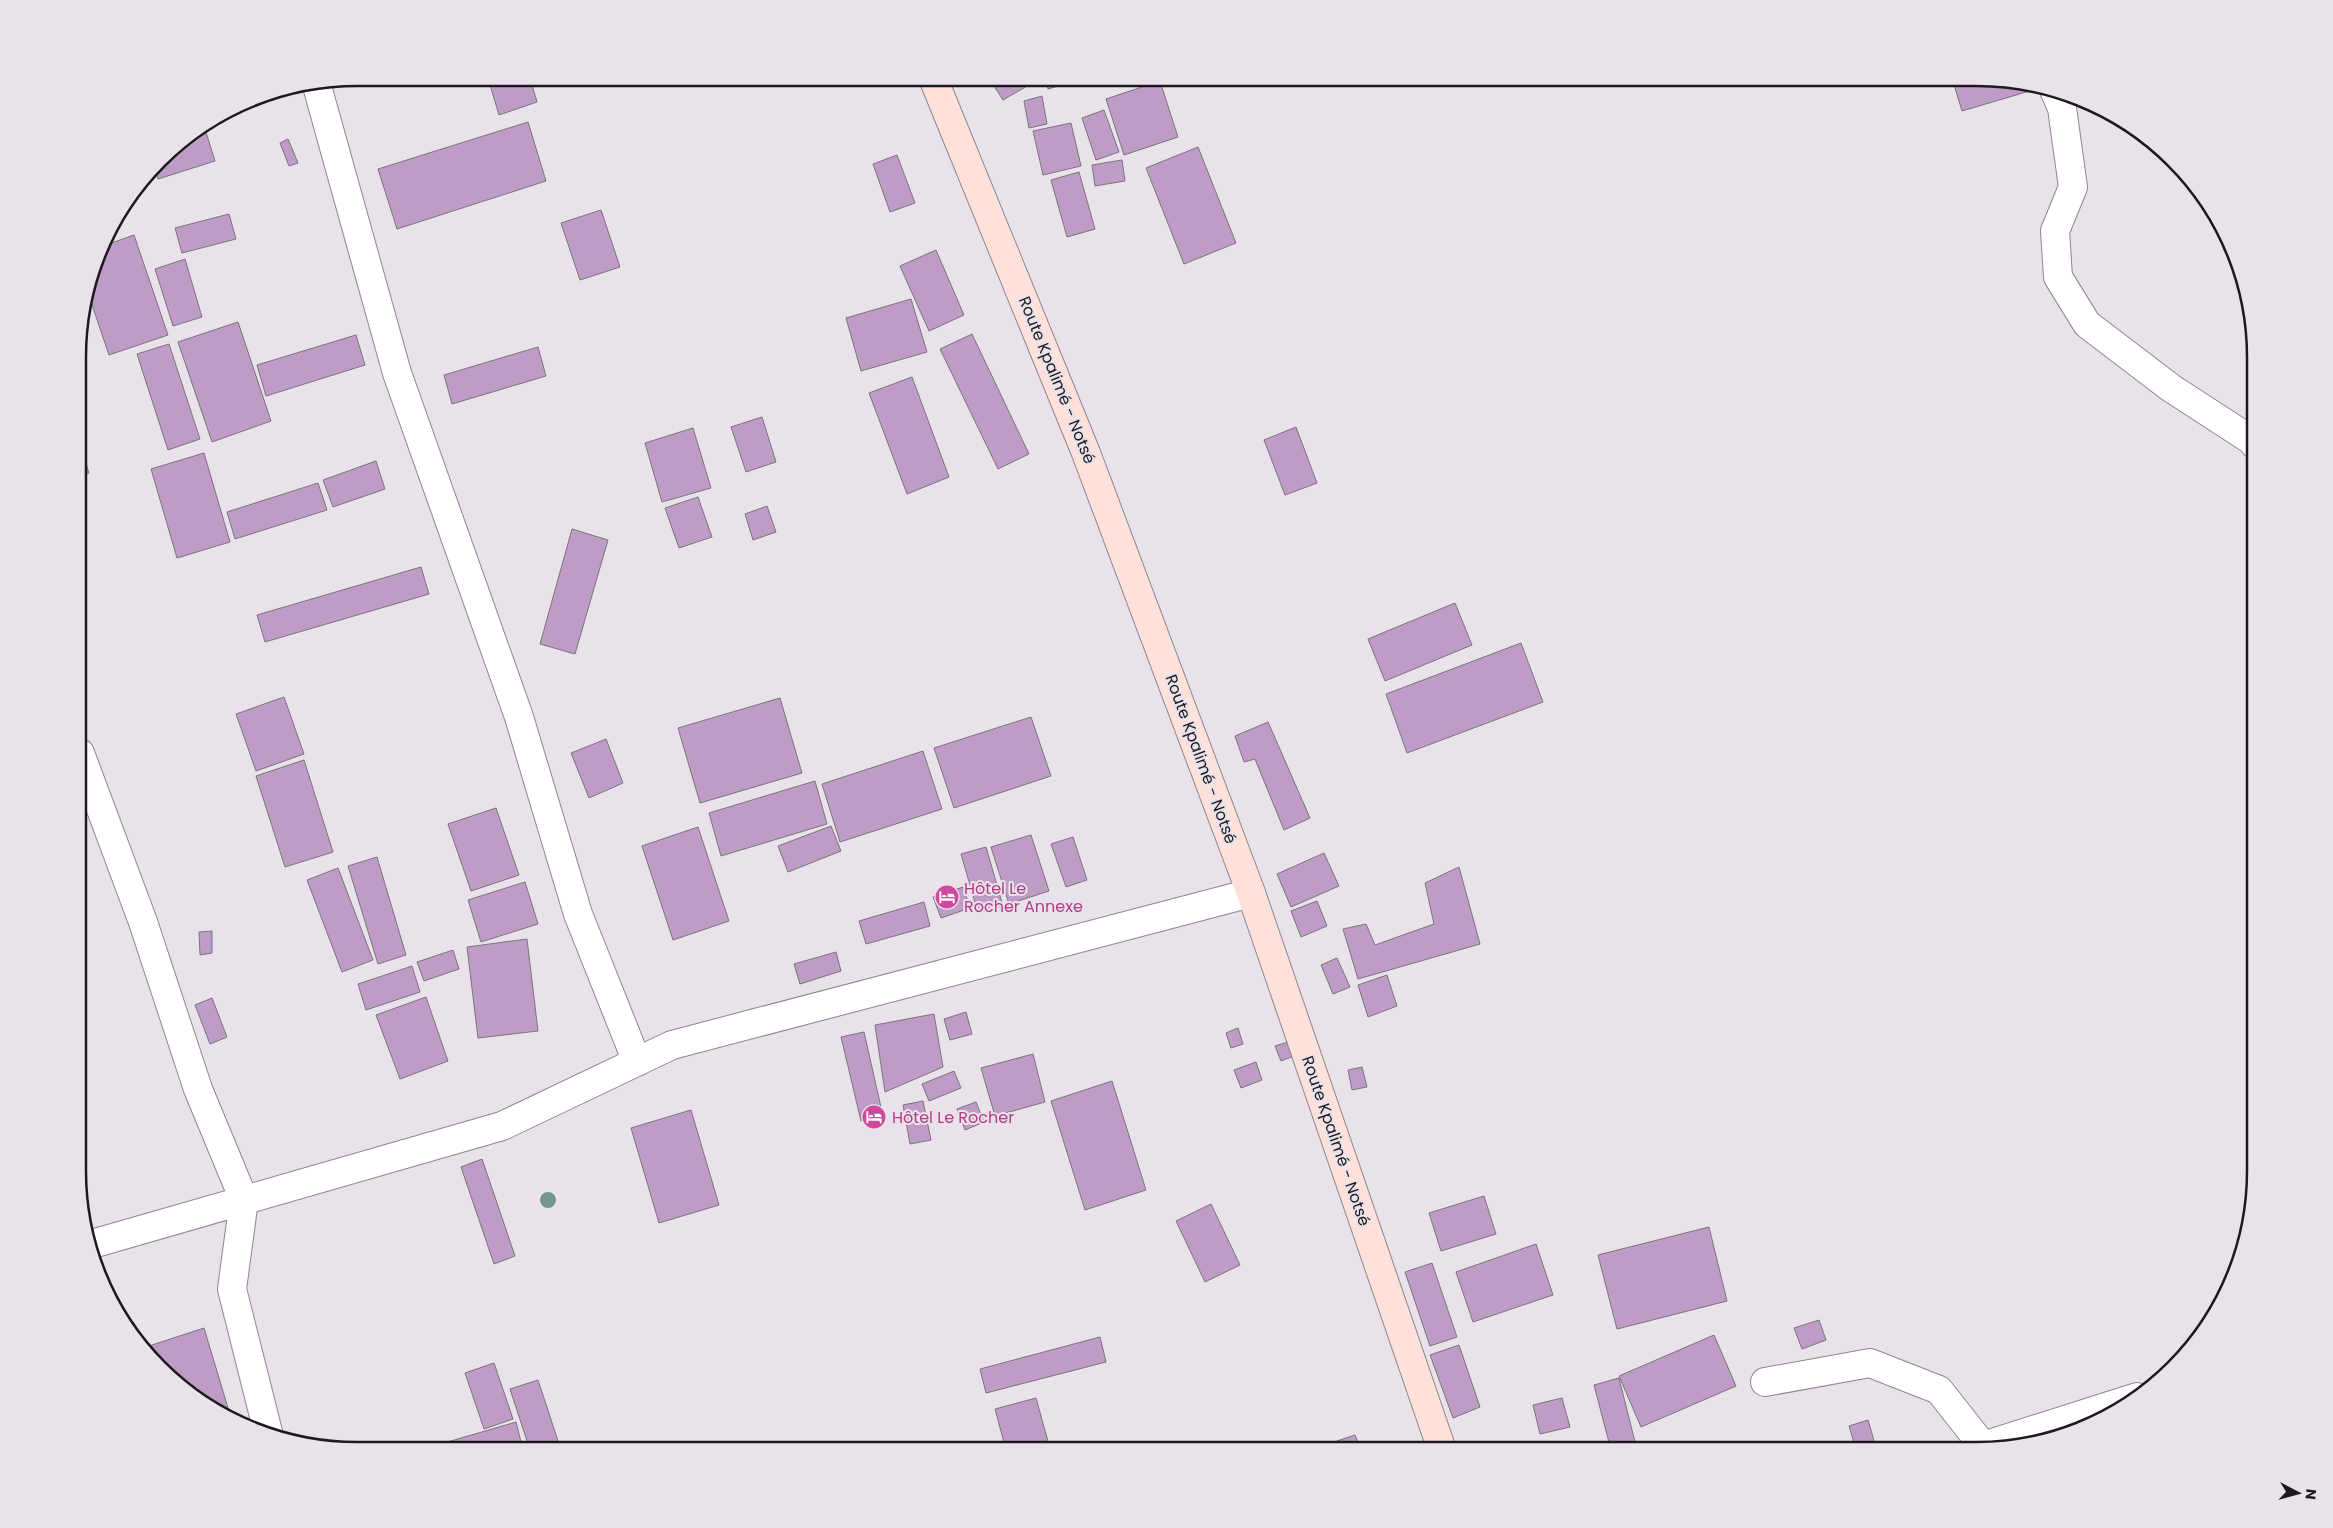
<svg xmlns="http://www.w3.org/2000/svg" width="2333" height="1528" font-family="Poppins,sans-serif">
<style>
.building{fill:#bf9cc6;stroke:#7a747b}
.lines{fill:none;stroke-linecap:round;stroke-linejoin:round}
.street-casing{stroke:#8c868d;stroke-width:30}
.secondary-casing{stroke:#8c868d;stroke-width:30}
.street{stroke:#fff;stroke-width:28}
.secondary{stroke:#fee1db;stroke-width:28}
.tree{fill:#74978b}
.labels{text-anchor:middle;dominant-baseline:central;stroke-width:4;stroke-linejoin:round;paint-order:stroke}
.street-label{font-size:16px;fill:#1d1a1d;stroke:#e9e2ea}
.hotel-label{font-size:16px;fill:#b23c85;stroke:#e9e2ea;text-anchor:start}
.rim{fill:none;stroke:#1d1a1d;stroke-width:2.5}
</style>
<rect width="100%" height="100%" fill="#e9e2ea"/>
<path class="building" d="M 488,78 L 530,78 L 537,102 L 499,115 Z
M 989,78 L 1034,78 L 1036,81 L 1003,100 Z
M 1044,78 L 1084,78 L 1048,89 Z
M 1952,78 L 1976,78 L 2033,87 L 2033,90 L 1962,111 Z
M 1160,81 L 1178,137 L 1124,155 L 1106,99 Z
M 1042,96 L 1047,124 L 1029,128 L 1024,101 Z
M 1104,110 L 1119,152 L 1096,160 L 1082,118 Z
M 528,122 L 546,181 L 397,229 L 378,169 Z
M 1071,123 L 1081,166 L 1043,175 L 1033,131 Z
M 205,129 L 215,161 L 158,179 L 155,170 L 173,147 Z
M 288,139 L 298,163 L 289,166 L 280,143 Z
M 1198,147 L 1236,243 L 1184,264 L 1146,168 Z
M 897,155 L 915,203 L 890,212 L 873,164 Z
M 1122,160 L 1125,181 L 1095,186 L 1092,165 Z
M 1079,172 L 1095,229 L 1067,237 L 1051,180 Z
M 601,210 L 620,267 L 580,280 L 561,223 Z
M 229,214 L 236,239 L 182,253 L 175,228 Z
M 134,235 L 168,335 L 109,355 L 88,293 L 103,246 Z
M 936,250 L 964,315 L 929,331 L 900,266 Z
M 185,259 L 202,317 L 173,326 L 155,269 Z
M 911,299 L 927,352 L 861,371 L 846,318 Z
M 238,322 L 271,421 L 212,442 L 178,342 Z
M 972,334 L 1029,454 L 998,469 L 940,349 Z
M 356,335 L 365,365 L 266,396 L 257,365 Z
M 169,344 L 200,439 L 168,450 L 137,354 Z
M 538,347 L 546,376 L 452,404 L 444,375 Z
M 912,377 L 949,477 L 907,494 L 869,393 Z
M 762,417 L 776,462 L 746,472 L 731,427 Z
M 1296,427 L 1317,483 L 1285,495 L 1264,440 Z
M 693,428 L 711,488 L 662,502 L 645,443 Z
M 80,446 L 89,473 L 80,476 Z
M 204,453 L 230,542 L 177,558 L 151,469 Z
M 376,461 L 385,489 L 333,507 L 323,480 Z
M 318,483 L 327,510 L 235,539 L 227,512 Z
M 698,497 L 712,537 L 679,548 L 665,508 Z
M 767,506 L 776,532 L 753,540 L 745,514 Z
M 572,529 L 608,540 L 575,654 L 540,644 Z
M 421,567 L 429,594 L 265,642 L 257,615 Z
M 1455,603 L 1472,645 L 1385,681 L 1368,639 Z
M 1521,643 L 1543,702 L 1407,753 L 1386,694 Z
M 284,697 L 304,754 L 256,771 L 236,714 Z
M 780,698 L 802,773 L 700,803 L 678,728 Z
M 1031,717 L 1051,776 L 954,808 L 934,748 Z
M 1268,722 L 1310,818 L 1284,830 L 1255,759 L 1244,762 L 1235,736 Z
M 606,739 L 623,783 L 589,798 L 571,753 Z
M 923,751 L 942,809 L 840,842 L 822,784 Z
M 304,760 L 333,852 L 285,867 L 256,776 Z
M 815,781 L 827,824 L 721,856 L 709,813 Z
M 496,808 L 519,875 L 471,891 L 448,824 Z
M 831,826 L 841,851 L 788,872 L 778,846 Z
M 698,827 L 729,921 L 673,940 L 642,846 Z
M 1031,835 L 1049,891 L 1009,904 L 991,847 Z
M 1073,837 L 1087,880 L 1066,887 L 1051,844 Z
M 986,847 L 1003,906 L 978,913 L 961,854 Z
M 1324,853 L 1339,886 L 1291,907 L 1277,874 Z
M 377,857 L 406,955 L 378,964 L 348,866 Z
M 1459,867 L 1480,944 L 1358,979 L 1343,929 L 1366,924 L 1375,945 L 1434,924 L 1425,883 Z
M 338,868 L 373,960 L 342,972 L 307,880 Z
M 525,882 L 538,924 L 481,942 L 468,900 Z
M 963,887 L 970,908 L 941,918 L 933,897 Z
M 1317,901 L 1327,926 L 1301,937 L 1291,911 Z
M 924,902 L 930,926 L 866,944 L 859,921 Z
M 212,931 L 212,953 L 200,955 L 199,932 Z
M 527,939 L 538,1031 L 478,1038 L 467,947 Z
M 453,950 L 459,969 L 424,981 L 417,962 Z
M 836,952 L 841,971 L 800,984 L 794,964 Z
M 1337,958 L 1350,987 L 1333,994 L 1321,965 Z
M 412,966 L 420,992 L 366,1010 L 358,984 Z
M 1387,975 L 1397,1006 L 1368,1017 L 1358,985 Z
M 426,997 L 448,1061 L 400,1079 L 376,1015 Z
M 212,998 L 227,1037 L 210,1044 L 195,1005 Z
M 966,1012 L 972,1034 L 950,1040 L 944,1019 Z
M 934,1014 L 943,1067 L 885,1092 L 875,1025 Z
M 1238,1028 L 1243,1044 L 1231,1048 L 1226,1033 Z
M 864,1032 L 883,1116 L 861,1121 L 841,1037 Z
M 1288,1042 L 1294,1056 L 1281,1061 L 1275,1046 Z
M 1033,1054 L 1045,1102 L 995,1116 L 981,1068 Z
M 1256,1062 L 1262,1080 L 1241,1088 L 1234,1070 Z
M 1362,1067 L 1367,1087 L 1352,1090 L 1348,1070 Z
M 954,1071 L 961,1088 L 929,1101 L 922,1084 Z
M 1112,1081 L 1146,1190 L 1085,1210 L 1051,1101 Z
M 923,1101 L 931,1140 L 910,1144 L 903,1105 Z
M 976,1102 L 984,1122 L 965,1130 L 957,1109 Z
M 691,1110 L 719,1205 L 659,1223 L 631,1128 Z
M 482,1159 L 515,1256 L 494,1264 L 461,1167 Z
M 1484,1196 L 1496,1234 L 1441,1251 L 1429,1213 Z
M 1211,1204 L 1240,1265 L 1205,1282 L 1176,1221 Z
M 1709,1227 L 1727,1301 L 1617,1329 L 1598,1255 Z
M 1536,1244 L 1553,1295 L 1473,1322 L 1456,1272 Z
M 1432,1263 L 1457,1337 L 1430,1346 L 1405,1272 Z
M 1819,1320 L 1826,1340 L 1802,1349 L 1794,1328 Z
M 204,1328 L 231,1418 L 202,1403 L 159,1368 L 154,1361 L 149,1346 Z
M 1714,1335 L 1736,1386 L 1641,1427 L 1619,1376 Z
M 1100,1337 L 1106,1362 L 986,1393 L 980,1369 Z
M 1459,1345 L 1480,1407 L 1453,1418 L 1430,1355 Z
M 494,1363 L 513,1419 L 484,1429 L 465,1373 Z
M 1619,1378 L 1637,1450 L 1611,1450 L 1594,1385 Z
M 538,1380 L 561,1450 L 530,1450 L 510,1389 Z
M 1036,1398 L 1049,1445 L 1032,1450 L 1006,1450 L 995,1409 Z
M 1562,1398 L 1570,1427 L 1540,1434 L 1533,1405 Z
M 1868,1420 L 1875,1444 L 1856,1449 L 1849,1426 Z
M 516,1422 L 523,1450 L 420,1450 Z
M 1355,1435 L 1361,1450 L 1310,1450 Z"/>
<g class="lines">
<defs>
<path id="street" d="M 317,86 L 397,373 L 519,717 L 578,914 L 637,1062
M 2054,90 L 2062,108 L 2073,187 L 2055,231 L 2058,277 L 2087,324 L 2171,388 L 2251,440 L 2255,445
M 80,753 L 143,922 L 198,1089 L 244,1200 L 232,1289 L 269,1436
M 92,1244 L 502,1126 L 672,1045 L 1251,893
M 1765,1382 L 1870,1363 L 1939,1390 L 1983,1446 L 2137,1397"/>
<path id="secondary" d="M 933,78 L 1086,453 L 1251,893 L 1442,1450"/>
</defs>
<use href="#street" class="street-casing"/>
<use href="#secondary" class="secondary-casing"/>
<use href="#street" class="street"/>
<use href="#secondary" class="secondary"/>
</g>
<circle class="tree" cx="548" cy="1200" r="8"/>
<defs>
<symbol id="hotel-disc" viewBox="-11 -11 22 22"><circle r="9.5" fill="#d1479c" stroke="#e9e2ea"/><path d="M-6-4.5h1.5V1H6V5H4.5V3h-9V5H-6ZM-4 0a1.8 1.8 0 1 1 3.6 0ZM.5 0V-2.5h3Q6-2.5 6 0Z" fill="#fff"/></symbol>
</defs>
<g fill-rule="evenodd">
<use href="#hotel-disc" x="933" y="883" width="28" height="28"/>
<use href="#hotel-disc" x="860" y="1103" width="28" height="28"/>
</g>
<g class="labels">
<g class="street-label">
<text transform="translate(1057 380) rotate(68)">Route Kpalimé - Notsé</text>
<text transform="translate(1201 759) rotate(70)">Route Kpalimé - Notsé</text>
<text transform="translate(1336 1141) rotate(71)">Route Kpalimé - Notsé</text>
</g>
<g class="hotel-label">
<text x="964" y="888">Hôtel Le<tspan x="964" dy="18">Rocher Annexe</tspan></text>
<text x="892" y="1117">Hôtel Le Rocher</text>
</g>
</g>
<path d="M0 0H2333V1528H0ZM357 86H1976A271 271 0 0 1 2247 357V1171A271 271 0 0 1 1976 1442H357A271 271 0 0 1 86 1171V357A271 271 0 0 1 357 86Z" fill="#e9e2ea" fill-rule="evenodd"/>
<path class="rim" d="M357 86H1976A271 271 0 0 1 2247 357V1171A271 271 0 0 1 1976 1442H357A271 271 0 0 1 86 1171V357A271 271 0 0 1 357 86Z"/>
<g transform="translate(2298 1493) rotate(96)" stroke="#e9e2ea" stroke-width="4" paint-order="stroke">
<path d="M0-4L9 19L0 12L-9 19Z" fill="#1d1a1d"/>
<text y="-8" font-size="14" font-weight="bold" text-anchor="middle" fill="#1d1a1d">N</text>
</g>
</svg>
